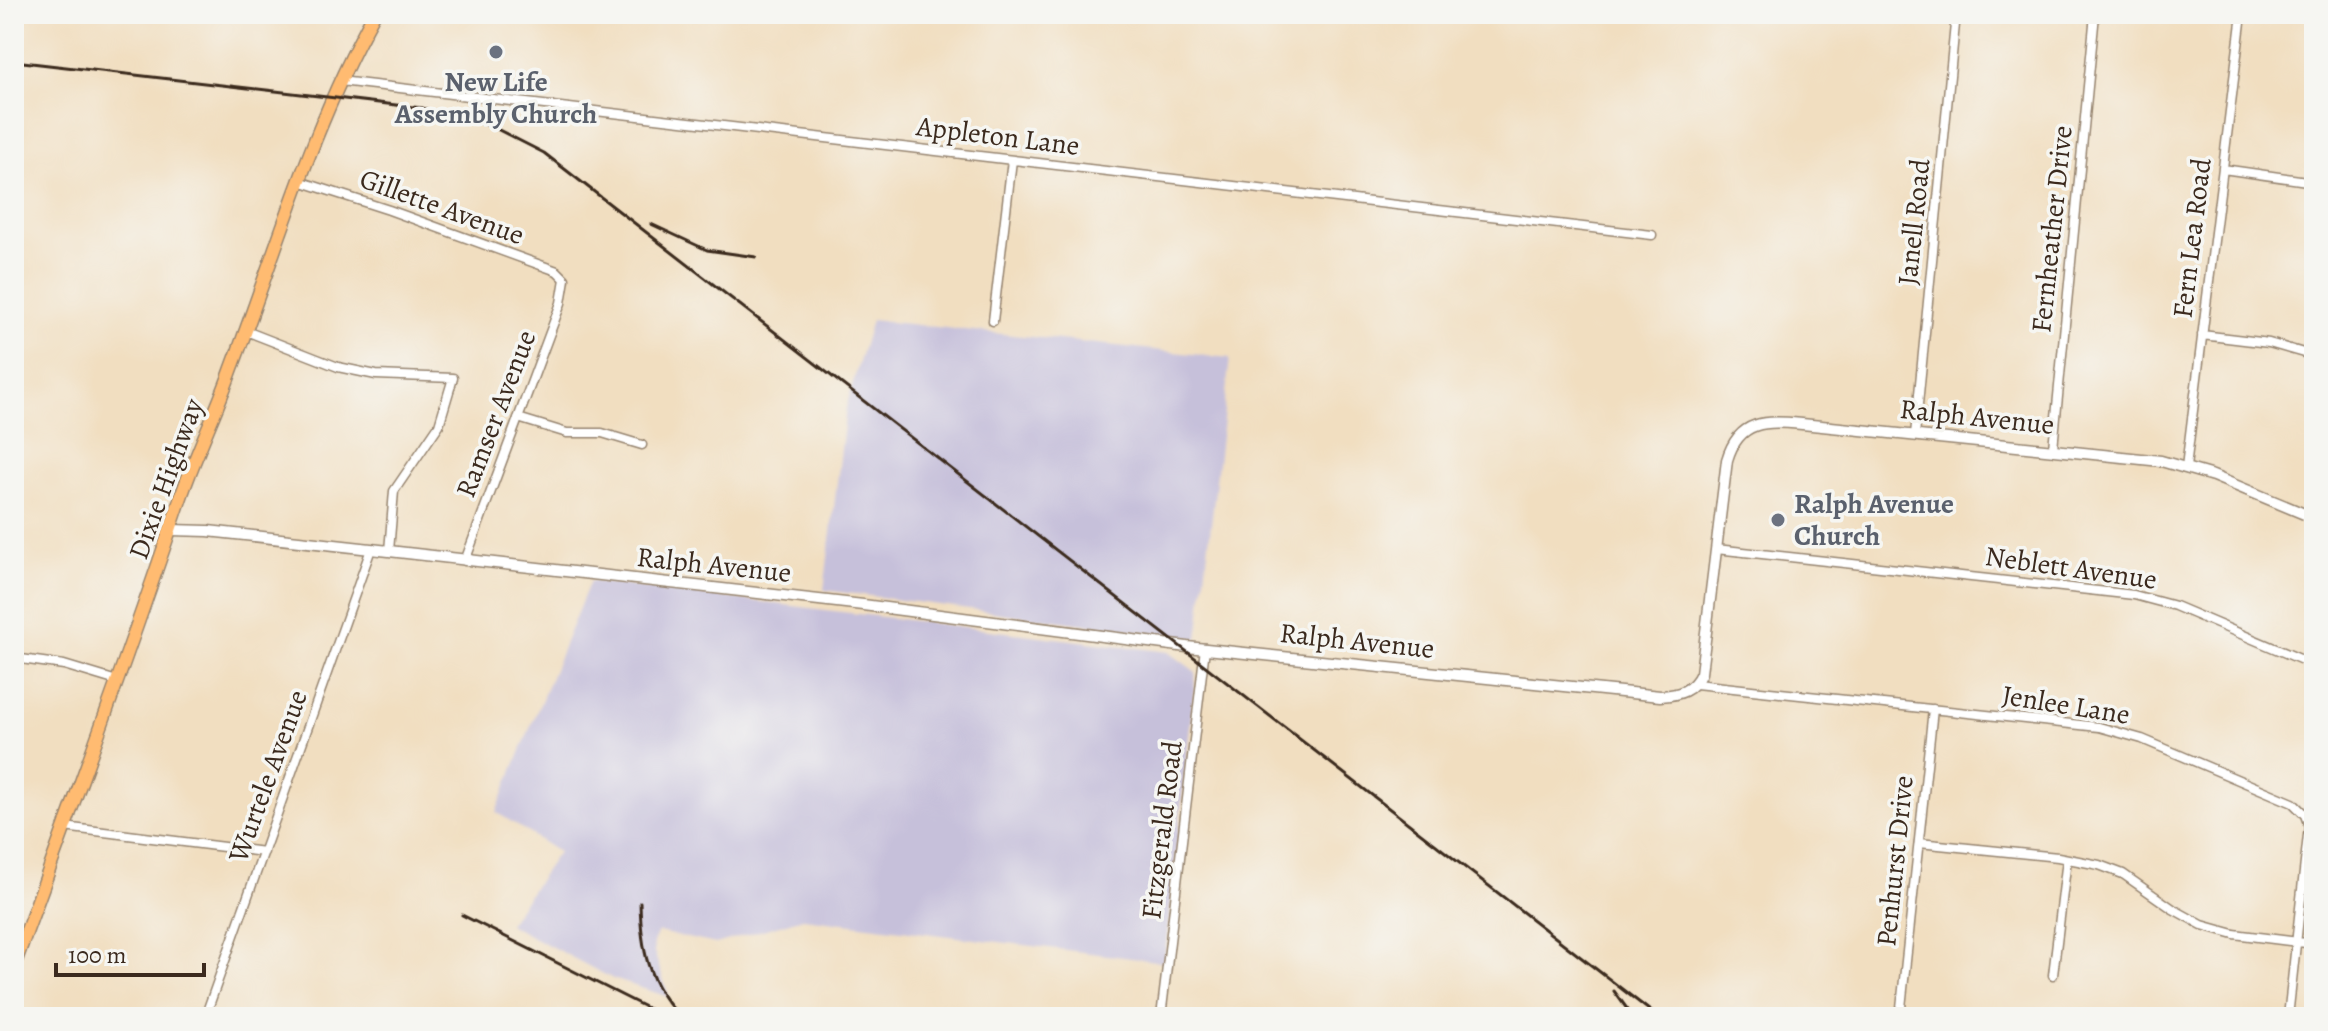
<svg xmlns="http://www.w3.org/2000/svg" width="2328" height="1031" font-family="Alegreya,serif">
<style>
.industrial{fill:#c6c0da}
.lines{fill:none;stroke-linecap:round;stroke-linejoin:round}
.minor-casing{stroke:#96846f;stroke-width:11}
.tertiary-casing{stroke:#96846f;stroke-width:13}
.primary-casing{stroke:#96846f;stroke-width:15}
.minor{stroke:#fff;stroke-width:8}
.tertiary{stroke:#fff;stroke-width:10}
.primary{stroke:#ffbb71;stroke-width:12}
.rail{stroke:#3b2a1e;stroke-width:3}
.worship-dot{fill:#6b7280;stroke:#f6f6f2;stroke-width:3}
.labels{text-anchor:middle;dominant-baseline:central;stroke-width:7;stroke-linejoin:round;paint-order:stroke}
.worship-label{font-size:28px;font-weight:bold;fill:#5b616d;stroke:#f6f6f2}
.street-label{font-size:28px;fill:#3b2a1e;stroke:#f6f6f2}
</style>
<rect width="100%" height="100%" fill="#f6f6f2"/>
<filter id="ink" filterUnits="userSpaceOnUse"><feTurbulence type="fractalNoise" baseFrequency=".0125" numOctaves="2"/><feDisplacementMap in="SourceGraphic" scale="16" xChannelSelector="R" yChannelSelector="G"/><feConvolveMatrix kernelMatrix="1 2 1 2 8 2 1 2 1" color-interpolation-filters="sRGB"/></filter>
<filter id="wash" filterUnits="userSpaceOnUse"><feTurbulence type="fractalNoise" baseFrequency=".006" numOctaves="4" result="noise"/><feDisplacementMap in="SourceGraphic" scale="32" xChannelSelector="R" yChannelSelector="G"/><feGaussianBlur stdDeviation="1.8" result="paint"/><feColorMatrix in="noise" values="0 0 0 0 0 0 0 0 0 0 0 0 0 0 0 0 0 1.4 0 .05"/><feComposite in="paint" operator="in"/></filter>
<g filter="url(#wash)">
<rect width="100%" height="100%" fill="#f1dec0"/>
<path class="industrial" d="M 871,320 L 1230,358 L 1198,639 L 824,590 L 846,408 Z
M 590,581 L 1169,652 L 1196,672 L 1164,962 L 803,918 L 716,944 L 658,932 L 653,943 L 654,952 L 669,997 L 613,979 L 508,924 L 558,852 L 496,812 Z"/>
</g>
<g filter="url(#ink)">
<g class="lines">
<defs>
<path id="minor" d="M 340,81 L 1652,235
M 2223,169 L 2314,182
M 299,181 L 389,210 L 557,271 L 565,279 L 561,303 L 465,561
M 993,321 L 1012,160
M 246,331 L 338,367 L 376,375 L 453,378 L 439,425 L 394,491 L 389,551
M 2202,335 L 2269,343 L 2314,356
M 518,418 L 567,433 L 602,433 L 642,445
M 1915,435 L 1956,14
M 2053,448 L 2095,14
M 2186,467 L 2242,14
M 1716,549 L 2134,595 L 2175,606 L 2314,665
M 14,658 L 64,665 L 117,681
M 1696,684 L 2099,727 L 2142,739 L 2293,803 L 2305,815 L 2309,826 L 2288,1017
M 64,827 L 264,852
M 1919,843 L 2058,857 L 2099,865 L 2123,874 L 2173,909 L 2202,925 L 2234,934 L 2314,944
M 2053,975 L 2067,859
M 205,1017 L 371,549
M 1161,1017 L 1205,648
M 1900,1017 L 1933,709"/>
<path id="tertiary" d="M 171,530 L 208,531 L 389,551 L 863,605 L 1187,647 L 1660,696 C 1679,695 1693,691 1701,673 L 1727,460 C 1739,419 1766,421 1802,424 L 2161,461 L 2213,476 L 2314,518"/>
<path id="primary" d="M 14,966 C 70,812 127,659 179,503 C 194,457 216,413 232,368 C 277,249 312,126 374,14"/>
</defs>
<use href="#minor" class="minor-casing"/>
<use href="#tertiary" class="tertiary-casing"/>
<use href="#primary" class="primary-casing"/>
<use href="#minor" class="minor"/>
<use href="#tertiary" class="tertiary"/>
<use href="#primary" class="primary"/>
<path class="rail" d="M 14,61 L 422,108 L 491,126 L 544,153 L 1658,1017
M 651,224 L 707,250 L 756,257
M 640,902 C 641,946 647,985 681,1017
M 462,915 L 665,1017
M 1614,991 L 1633,1017"/>
</g>
</g>
<g class="worship-dot">
<circle cx="496" cy="52" r="8"/>
<circle cx="1778" cy="520" r="8"/>
</g>
<g class="labels">
<g class="worship-label">
<text x="496" y="82">New Life<tspan x="496" dy="32">Assembly Church</tspan></text>
<text x="1794" y="504" text-anchor="start">Ralph Avenue<tspan x="1794" dy="32">Church</tspan></text>
</g>
<g class="street-label">
<text transform="translate(998 136) rotate(7)">Appleton Lane</text>
<text transform="translate(442 207) rotate(20)">Gillette Avenue</text>
<text transform="translate(1914 222) rotate(-84)">Janell Road</text>
<text transform="translate(2052 229) rotate(-84)">Fernheather Drive</text>
<text transform="translate(2192 238) rotate(-83)">Fern Lea Road</text>
<text transform="translate(496 414) rotate(-69)">Ramser Avenue</text>
<text transform="translate(1977 417) rotate(6)">Ralph Avenue</text>
<text transform="translate(166 479) rotate(-70)">Dixie Highway</text>
<text transform="translate(714 565) rotate(6)">Ralph Avenue</text>
<text transform="translate(2071 568) rotate(8)">Neblett Avenue</text>
<text transform="translate(1357 641) rotate(6)">Ralph Avenue</text>
<text transform="translate(2066 705) rotate(9)">Jenlee Lane</text>
<text transform="translate(268 776) rotate(-70)">Wurtele Avenue</text>
<text transform="translate(1162 830) rotate(-83)">Fitzgerald Road</text>
<text transform="translate(1895 861) rotate(-84)">Penhurst Drive</text>
</g>
</g>
<rect width="2328" height="1031" fill="none" stroke="#f6f6f2" stroke-width="48"/>
<path d="M56 963v12h148v-12" fill="none" stroke="#3b2a1e" stroke-width="4"/>
<text x="68" y="963" font-size="24" fill="#3b2a1e" stroke="#f6f6f2" stroke-width="6" paint-order="stroke">100 m</text>
</svg>
